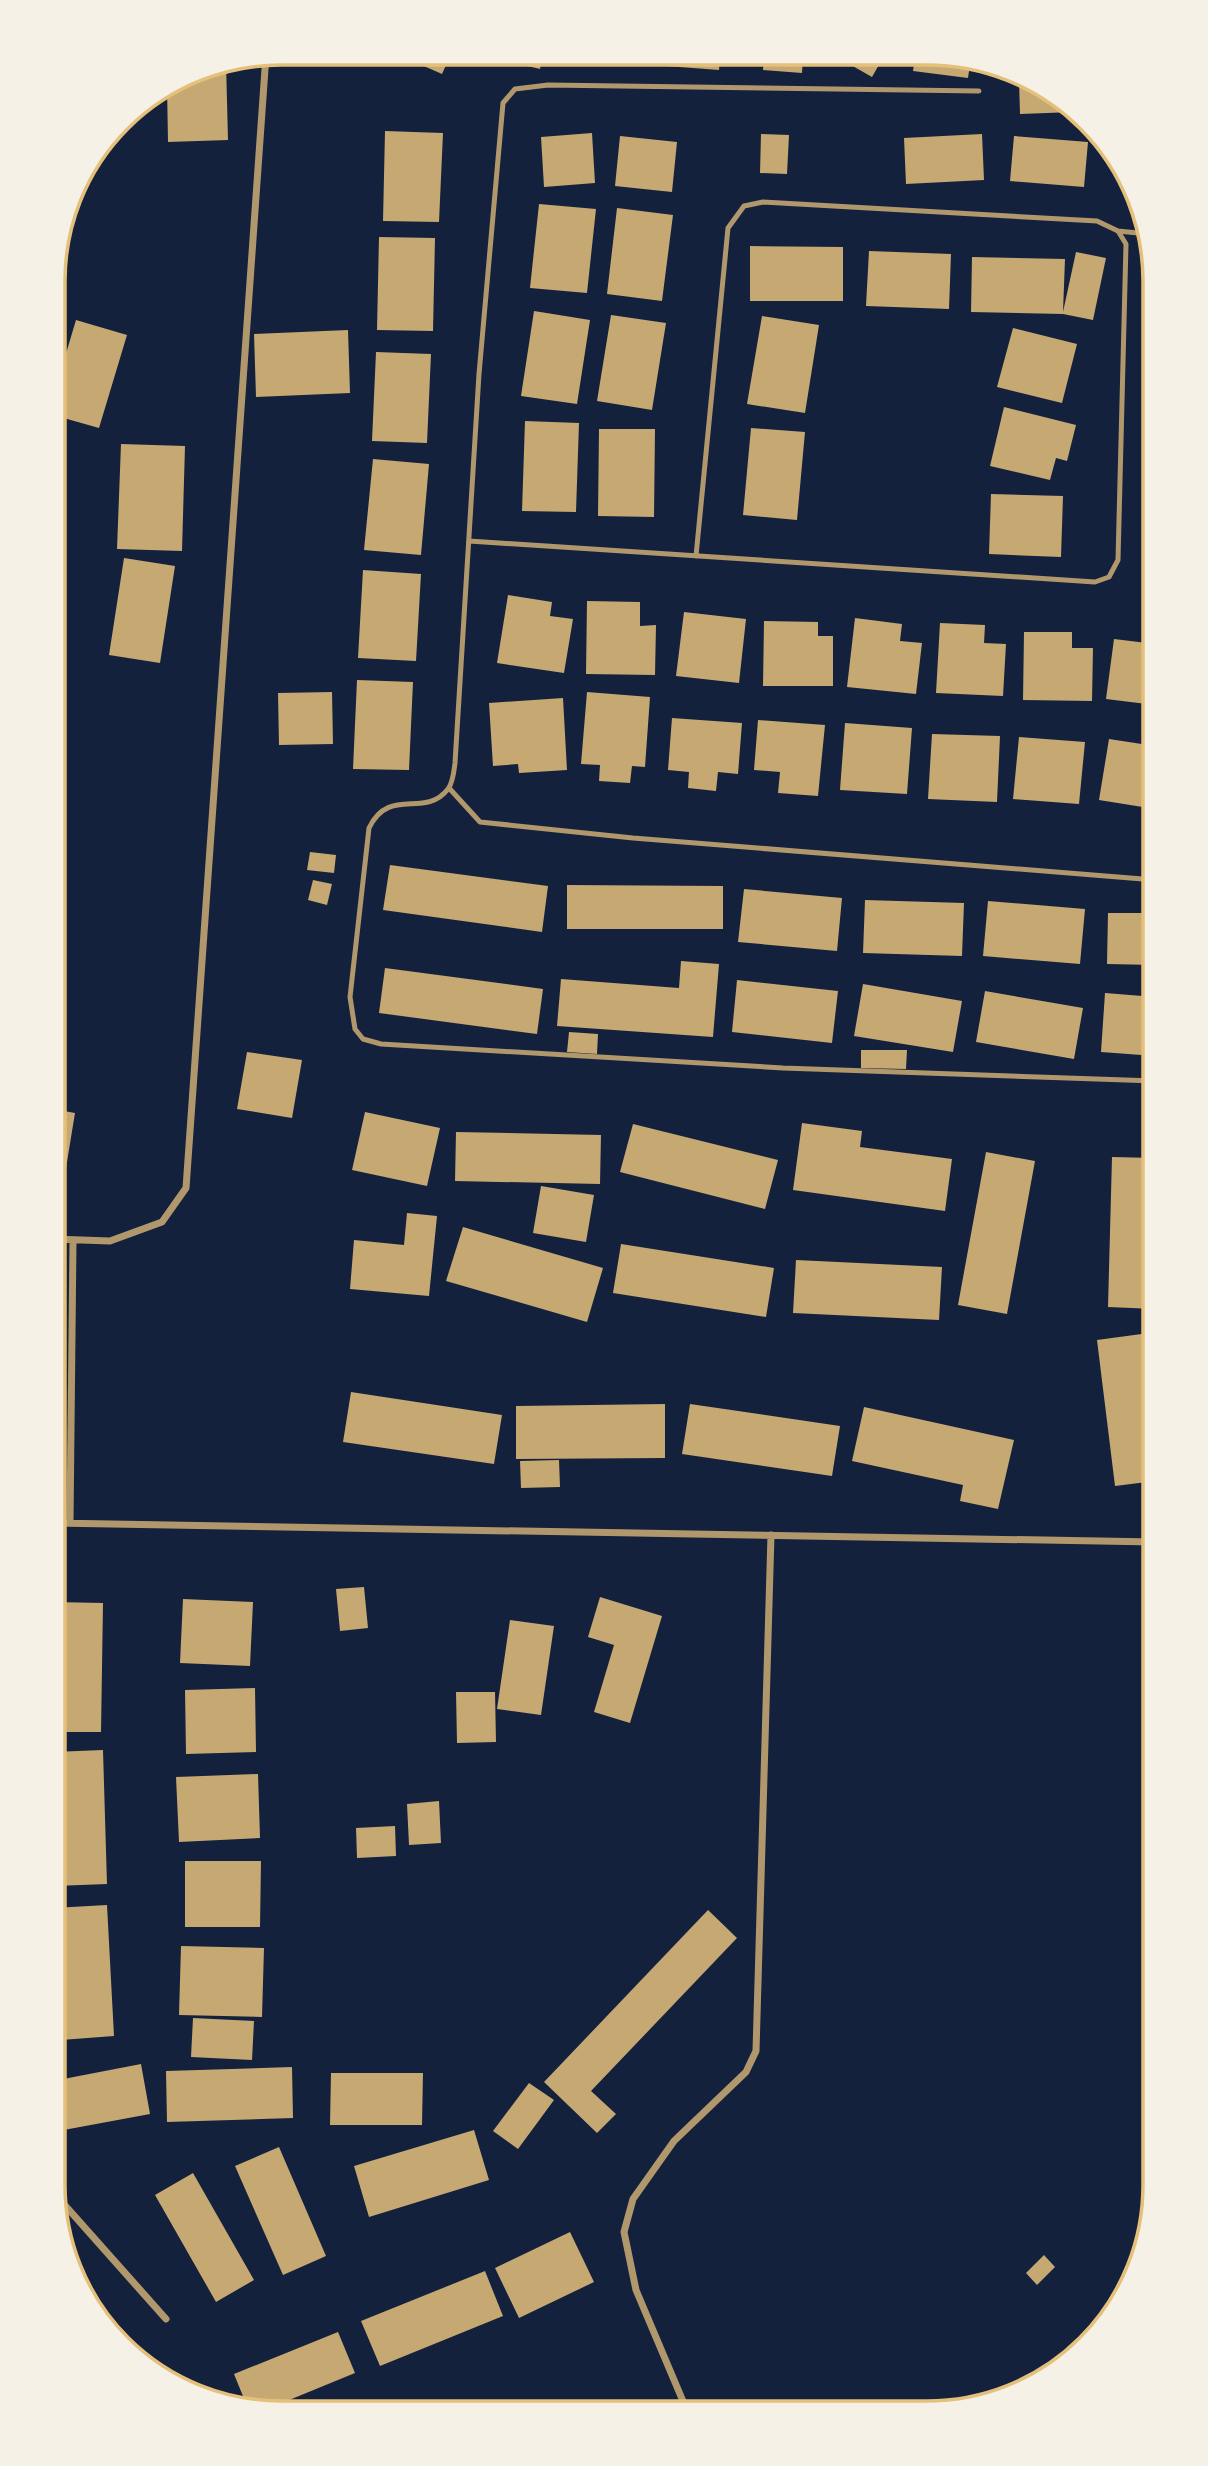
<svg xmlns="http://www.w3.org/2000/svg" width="1208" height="2466" font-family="Montserrat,sans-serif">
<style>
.building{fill:#c6a872}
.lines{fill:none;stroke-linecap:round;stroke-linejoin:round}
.service{stroke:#b1986c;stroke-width:5}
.minor{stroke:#b1986c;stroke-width:7}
.rim{fill:none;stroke:#e5c07b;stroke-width:3.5}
</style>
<rect width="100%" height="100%" fill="#14213d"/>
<path class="building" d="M 394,53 L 451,54 L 442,74 Z
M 478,54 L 543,54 L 540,69 Z
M 570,54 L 640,55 L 640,58 L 571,61 Z
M 654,55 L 720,55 L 719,70 L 653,65 Z
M 764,56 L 803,56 L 802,73 L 763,70 Z
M 835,56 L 884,56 L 872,77 Z
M 915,56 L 971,57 L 968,78 L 913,71 Z
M 226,63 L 228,140 L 168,142 L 167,86 L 194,70 Z
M 1019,80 L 1074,107 L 1074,112 L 1020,114 Z
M 385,131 L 443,133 L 439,222 L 383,221 Z
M 592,133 L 595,183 L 544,187 L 541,137 Z
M 761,134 L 789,135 L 787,174 L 760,173 Z
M 982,134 L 984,180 L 906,184 L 904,138 Z
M 620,136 L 677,142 L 672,192 L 615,186 Z
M 1014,136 L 1088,142 L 1084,187 L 1010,181 Z
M 539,204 L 596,209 L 587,293 L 530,288 Z
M 617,208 L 673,215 L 662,301 L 607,294 Z
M 379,237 L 435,238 L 433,331 L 377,330 Z
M 750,246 L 843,247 L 843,301 L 750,301 Z
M 869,251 L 951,254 L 949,309 L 866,306 Z
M 1076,252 L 1106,258 L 1093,320 L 1063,314 L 971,312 L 972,257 L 1065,259 L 1063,312 Z
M 534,311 L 590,320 L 577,404 L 521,396 Z
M 611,315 L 666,323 L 652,410 L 597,401 Z
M 762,316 L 819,325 L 805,413 L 747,404 Z
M 76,320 L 127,335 L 99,428 L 53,415 L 53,397 Z
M 1013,328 L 1077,344 L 1062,403 L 997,387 Z
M 348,330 L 350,393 L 256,397 L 254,334 Z
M 376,352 L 431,354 L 427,443 L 372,441 Z
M 1004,407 L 1076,425 L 1067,461 L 1056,458 L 1050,480 L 990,466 Z
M 525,421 L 579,423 L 576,512 L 522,511 Z
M 751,428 L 805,432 L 797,520 L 743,515 Z
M 599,429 L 655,429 L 654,517 L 598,516 Z
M 121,444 L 185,446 L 182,551 L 117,549 Z
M 373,459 L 429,464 L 421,555 L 364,550 Z
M 991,494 L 1063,496 L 1061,557 L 989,554 Z
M 124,558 L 175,566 L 160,663 L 109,655 Z
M 363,570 L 421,574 L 416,661 L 358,658 Z
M 508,595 L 552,602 L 550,616 L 573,619 L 564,673 L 497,663 Z
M 587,601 L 640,602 L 640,626 L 656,625 L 655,675 L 586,674 Z
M 684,612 L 746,619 L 739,683 L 676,676 Z
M 855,618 L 902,624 L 900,641 L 922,643 L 916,694 L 847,687 Z
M 764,621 L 818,622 L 818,636 L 833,636 L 833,686 L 763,686 Z
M 940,623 L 985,625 L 984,643 L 1006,644 L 1003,696 L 936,693 Z
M 1024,632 L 1072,632 L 1072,648 L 1093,648 L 1092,701 L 1023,700 Z
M 1114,639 L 1155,644 L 1155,705 L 1106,699 Z
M 357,680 L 413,682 L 409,770 L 353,769 Z
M 332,692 L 333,744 L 279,745 L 278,693 Z
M 587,692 L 650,697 L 645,767 L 632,766 L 630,783 L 599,781 L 600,765 L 581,764 Z
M 563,698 L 567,770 L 519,773 L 518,764 L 493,766 L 489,703 Z
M 672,718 L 742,723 L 738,774 L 718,772 L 716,791 L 688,788 L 689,772 L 668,770 Z
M 758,720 L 825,725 L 818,796 L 778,793 L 780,772 L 754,770 Z
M 845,723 L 912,728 L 907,794 L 840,790 Z
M 932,734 L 1000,736 L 997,802 L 928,799 Z
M 1019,737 L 1085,742 L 1079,804 L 1013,799 Z
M 1109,739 L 1155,746 L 1155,809 L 1099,800 Z
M 310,852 L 336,855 L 334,873 L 307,870 Z
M 390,865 L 548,886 L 542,932 L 383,910 Z
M 313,880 L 332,884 L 327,905 L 308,900 Z
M 567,885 L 723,886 L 723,929 L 567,929 Z
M 744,889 L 842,898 L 837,951 L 738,942 Z
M 865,900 L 964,903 L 962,956 L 863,953 Z
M 988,901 L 1085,909 L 1080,964 L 983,956 Z
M 53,903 L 55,903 L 57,955 L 53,956 Z
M 1108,913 L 1155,913 L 1155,965 L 1107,964 Z
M 681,961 L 719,964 L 713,1037 L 557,1026 L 561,979 L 679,988 Z
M 385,968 L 543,989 L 537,1034 L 379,1013 Z
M 737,980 L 838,991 L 832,1043 L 732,1032 Z
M 863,984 L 962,1001 L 953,1052 L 854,1036 Z
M 985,991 L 1083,1008 L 1074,1059 L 976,1042 Z
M 1105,993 L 1155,997 L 1155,1056 L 1101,1052 Z
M 569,1032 L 598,1034 L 597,1054 L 567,1052 Z
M 861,1050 L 907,1050 L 906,1069 L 861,1068 Z
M 247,1052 L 302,1060 L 292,1118 L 237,1109 Z
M 53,1109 L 75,1113 L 59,1211 L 53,1210 Z
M 365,1112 L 440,1128 L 427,1186 L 352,1170 Z
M 802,1123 L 862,1131 L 860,1147 L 952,1159 L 945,1211 L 793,1190 Z
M 633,1124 L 778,1160 L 765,1209 L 620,1172 Z
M 456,1132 L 601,1135 L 600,1184 L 455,1181 Z
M 986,1152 L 1035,1161 L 1007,1314 L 958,1305 Z
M 1112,1157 L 1155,1158 L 1155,1309 L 1108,1307 Z
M 541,1186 L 594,1195 L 586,1242 L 533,1233 Z
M 407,1213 L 437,1216 L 429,1296 L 350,1289 L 354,1240 L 404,1245 Z
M 463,1227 L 603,1268 L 587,1322 L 446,1281 Z
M 621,1244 L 774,1268 L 766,1317 L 613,1293 Z
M 796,1260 L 942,1267 L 939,1320 L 793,1313 Z
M 1149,1333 L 1155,1377 L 1155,1481 L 1115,1486 L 1097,1340 Z
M 351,1392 L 502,1415 L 494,1464 L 343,1442 Z
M 665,1404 L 665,1458 L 516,1459 L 516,1406 Z
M 690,1404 L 840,1426 L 832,1476 L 682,1454 Z
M 864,1407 L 1014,1440 L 998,1509 L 960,1501 L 963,1485 L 852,1461 Z
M 559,1460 L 560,1487 L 521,1488 L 520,1461 Z
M 364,1587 L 368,1628 L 340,1631 L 336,1589 Z
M 600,1597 L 662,1616 L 630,1723 L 594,1712 L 614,1645 L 588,1637 Z
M 183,1599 L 253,1602 L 250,1666 L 180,1663 Z
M 53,1602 L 103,1603 L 101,1732 L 53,1732 Z
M 510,1620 L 554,1626 L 541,1715 L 497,1709 Z
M 255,1688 L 256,1752 L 186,1754 L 185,1690 Z
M 456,1692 L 495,1692 L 496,1742 L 457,1743 Z
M 103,1750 L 107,1884 L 55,1886 L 53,1752 Z
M 258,1774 L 260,1838 L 179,1842 L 176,1777 Z
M 439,1801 L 441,1843 L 409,1845 L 407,1804 Z
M 395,1826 L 396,1856 L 357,1858 L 356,1828 Z
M 185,1861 L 261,1861 L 260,1927 L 185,1927 Z
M 107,1905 L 114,2036 L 61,2040 L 53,1908 Z
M 708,1910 L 737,1938 L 591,2091 L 616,2114 L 597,2133 L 544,2082 Z
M 181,1946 L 264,1948 L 262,2017 L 179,2015 Z
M 193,2018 L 254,2021 L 252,2060 L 191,2057 Z
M 141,2064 L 150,2114 L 53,2132 L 53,2081 Z
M 292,2067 L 293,2118 L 167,2122 L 166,2071 Z
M 331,2073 L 423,2073 L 422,2125 L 330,2125 Z
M 529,2083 L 554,2100 L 518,2149 L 493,2131 Z
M 474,2130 L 489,2180 L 369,2217 L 354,2166 Z
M 279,2147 L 326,2256 L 283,2275 L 235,2166 Z
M 193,2173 L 254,2280 L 216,2302 L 155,2195 Z
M 570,2232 L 594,2282 L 519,2318 L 495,2268 Z
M 1044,2255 L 1055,2267 L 1037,2285 L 1026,2273 Z
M 485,2271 L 503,2316 L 380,2366 L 361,2321 Z
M 338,2332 L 355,2373 L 260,2412 L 249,2411 L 234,2374 Z
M 865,2406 L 866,2413 L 824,2413 L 824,2409 Z"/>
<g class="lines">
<path class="service" d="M 979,91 L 548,85 L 515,89 L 503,103 L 479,374 L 455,763 C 454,771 453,783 448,789 C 425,819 389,786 369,828 L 350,997 L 355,1029 L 363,1039 L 381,1044 L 783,1068 L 1155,1081
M 1118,231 L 1148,234
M 469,541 L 1095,582 L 1109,577 L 1118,560 L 1126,244 L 1118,231 L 1097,221 L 763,202 L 744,206 L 728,228 L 696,556
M 449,788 L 480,822 L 633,838 L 1155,880"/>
<path class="minor" d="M 53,1239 L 110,1241 L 162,1222 L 186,1188 L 266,55
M 53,1523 L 1155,1542
M 70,1523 L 73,1240
M 54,2193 L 166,2319
M 688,2413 L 636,2290 L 624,2232 L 633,2199 L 674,2141 L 746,2072 L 756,2051 L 771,1535"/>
</g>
<path d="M0 0H1208V2466H0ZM281 65H927A216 216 0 0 1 1143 281V2185A216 216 0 0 1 927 2401H281A216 216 0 0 1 65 2185V281A216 216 0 0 1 281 65Z" fill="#f6f1e7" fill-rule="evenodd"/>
<path class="rim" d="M281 65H927A216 216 0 0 1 1143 281V2185A216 216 0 0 1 927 2401H281A216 216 0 0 1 65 2185V281A216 216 0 0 1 281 65Z"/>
</svg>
